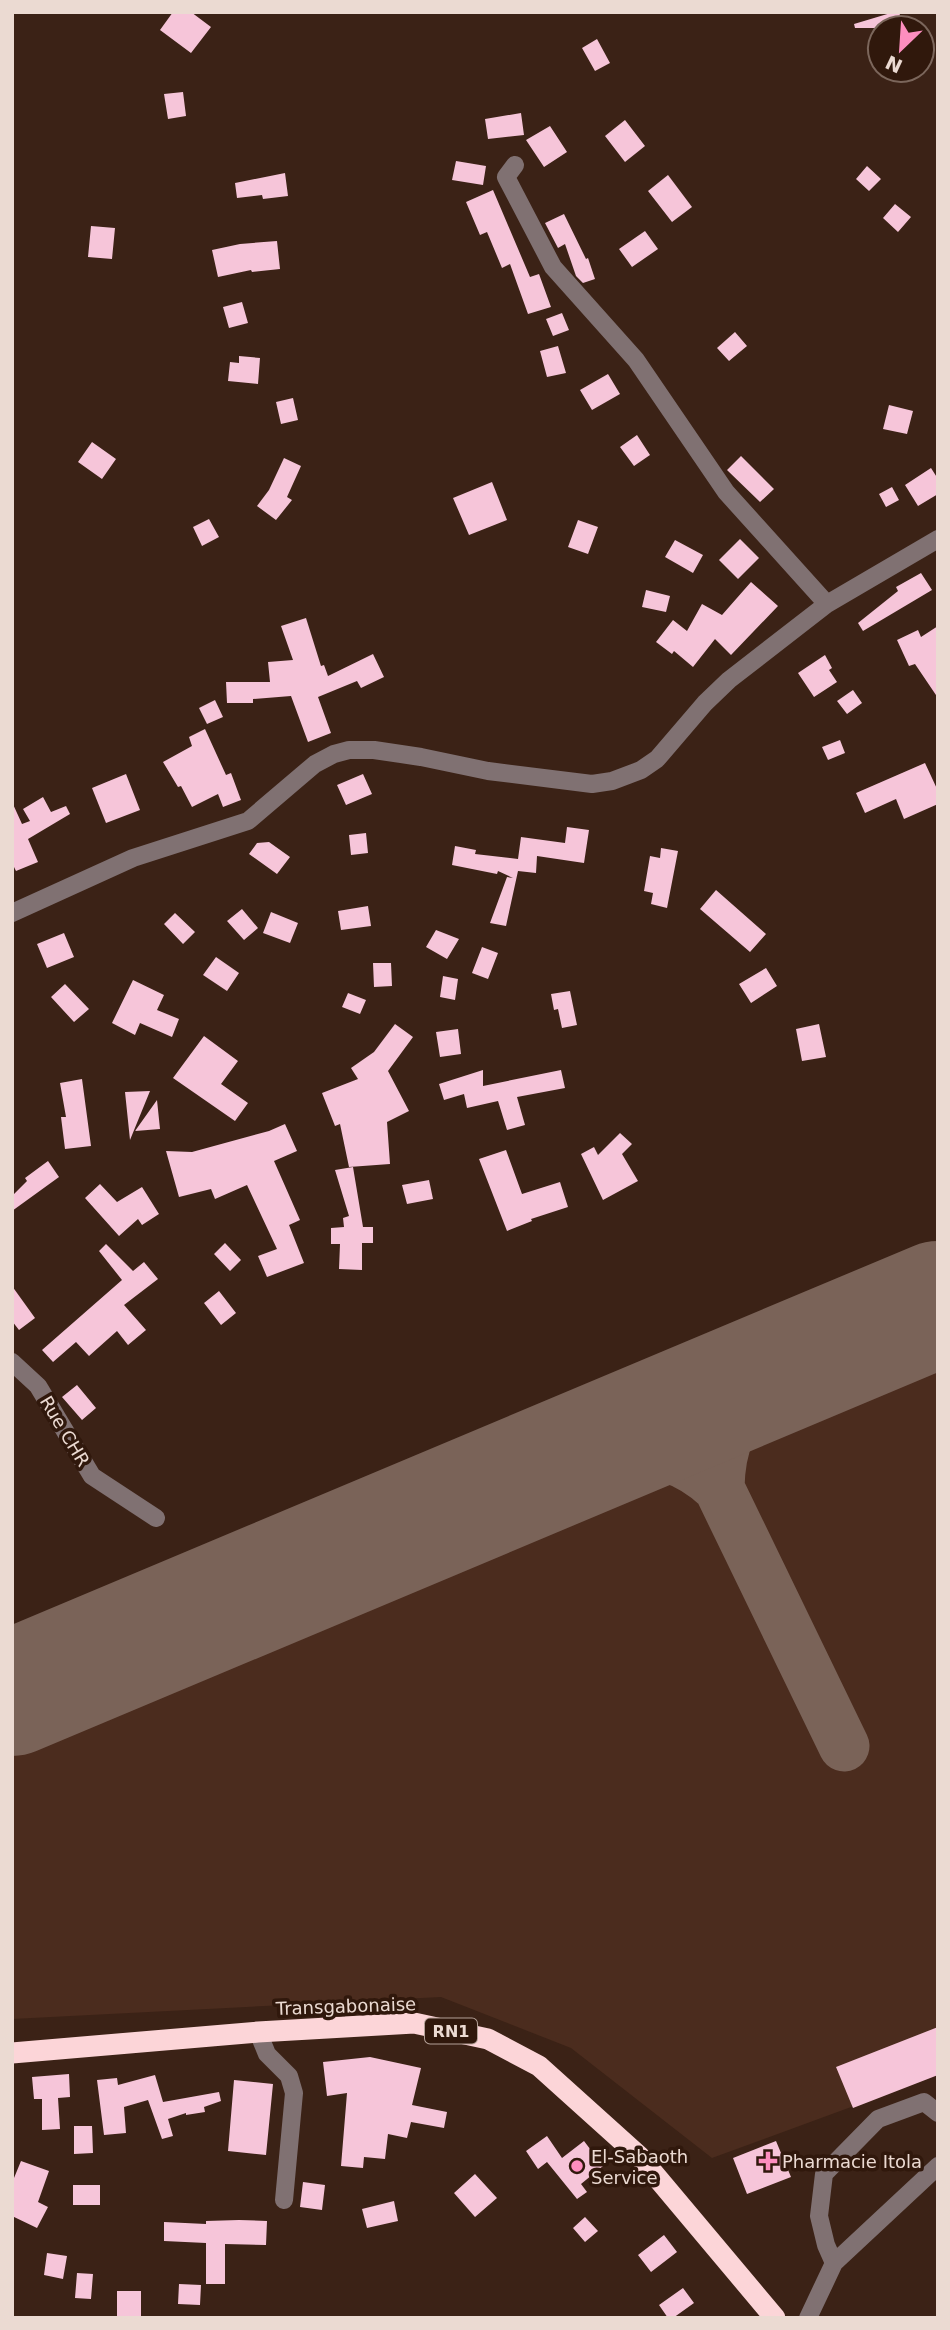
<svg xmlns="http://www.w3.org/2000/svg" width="950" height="2330" font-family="'DejaVu Sans',sans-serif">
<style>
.built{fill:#4b2c1e}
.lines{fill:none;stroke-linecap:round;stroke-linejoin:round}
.taxiway{stroke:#7a6358;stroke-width:51}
.runway{stroke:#7a6358;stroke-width:126}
.building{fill:#f6c5d9}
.minor{stroke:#807172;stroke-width:18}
.highway{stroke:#fcd5d8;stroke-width:21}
.poi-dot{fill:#fd8ebf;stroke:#30180c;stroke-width:2.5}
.labels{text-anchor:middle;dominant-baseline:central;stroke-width:7;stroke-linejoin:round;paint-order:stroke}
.shield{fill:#30180c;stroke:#b3a097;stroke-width:2}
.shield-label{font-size:16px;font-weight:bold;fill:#ebdad2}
.street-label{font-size:18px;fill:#ebdad2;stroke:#30180c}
.poi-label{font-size:18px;fill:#ebdad2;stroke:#30180c;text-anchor:start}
</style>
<rect width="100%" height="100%" fill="#3b2216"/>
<path class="built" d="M 938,1266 L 938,2075 L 712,2158 L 571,2048 L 441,1997 L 12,2019 L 12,1652 Z"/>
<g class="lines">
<path class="taxiway" d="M 602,1445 C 648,1451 684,1454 719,1488 L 844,1746
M 719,1488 C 720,1432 738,1416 771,1374"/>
<path class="runway" d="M 12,1693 L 938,1304"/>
</g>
<path class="building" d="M 173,12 L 191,12 L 211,27 L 191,53 L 160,30 Z
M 894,12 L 899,12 L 903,25 L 892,28 L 855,28 L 854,24 Z
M 597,39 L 610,63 L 595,71 L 582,48 Z
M 183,92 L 186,116 L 168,119 L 164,94 Z
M 521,113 L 524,135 L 488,139 L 485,119 Z
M 625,120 L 645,146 L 625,162 L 605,136 Z
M 550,126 L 567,152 L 544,167 L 526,140 Z
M 456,161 L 486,166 L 483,185 L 452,180 Z
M 867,166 L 881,179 L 869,191 L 856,179 Z
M 285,173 L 288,196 L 263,199 L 262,195 L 237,198 L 235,183 Z
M 668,175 L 692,207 L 672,222 L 648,191 Z
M 493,190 L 530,277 L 539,274 L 551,307 L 528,314 L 510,264 L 502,268 L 487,232 L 480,235 L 466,202 Z
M 895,204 L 911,217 L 898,232 L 883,218 Z
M 564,214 L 586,259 L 588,258 L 595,279 L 583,283 L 576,276 L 565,244 L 558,248 L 545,223 Z
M 91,226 L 115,228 L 112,259 L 88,257 Z
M 645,231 L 658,249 L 632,267 L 619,249 Z
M 277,241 L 280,269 L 252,272 L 251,270 L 218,277 L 212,250 L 240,244 Z
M 242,302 L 248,323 L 229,328 L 223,307 Z
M 562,313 L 569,330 L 553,336 L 546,319 Z
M 735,332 L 747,346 L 729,361 L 717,348 Z
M 558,346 L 566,373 L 547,377 L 540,351 Z
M 239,356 L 260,358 L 258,384 L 228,381 L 230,362 L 239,363 Z
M 608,374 L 620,394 L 592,410 L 580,390 Z
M 293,398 L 298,420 L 281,424 L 276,402 Z
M 889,405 L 913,411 L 907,434 L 883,429 Z
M 637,435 L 650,455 L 634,466 L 620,447 Z
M 92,442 L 116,459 L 102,479 L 78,462 Z
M 741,456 L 774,489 L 760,502 L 727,470 Z
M 284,458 L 301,466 L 287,497 L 292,500 L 276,520 L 257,506 L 269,490 Z
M 931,468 L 938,479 L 938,494 L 918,506 L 905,485 Z
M 492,482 L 507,520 L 469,535 L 453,498 Z
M 892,487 L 899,500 L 886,507 L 879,494 Z
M 209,519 L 219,537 L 202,546 L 193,527 Z
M 578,520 L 598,527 L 588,554 L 568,547 Z
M 740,539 L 759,558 L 738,579 L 719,560 Z
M 675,540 L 703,555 L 693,573 L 665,557 Z
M 921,573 L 932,590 L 863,631 L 858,623 L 898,591 L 896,587 Z
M 751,582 L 778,606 L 731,655 L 715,639 L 693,667 L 674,651 L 672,654 L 656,642 L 673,620 L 687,631 L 702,604 L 722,615 Z
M 646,590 L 670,596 L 666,612 L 642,607 Z
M 306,618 L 321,666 L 324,665 L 328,676 L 373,654 L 384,677 L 361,688 L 357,681 L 318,697 L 331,733 L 308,742 L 291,696 L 253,699 L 253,703 L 227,703 L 226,682 L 270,682 L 268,662 L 293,660 L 281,626 Z
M 938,626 L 938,698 L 915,664 L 909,666 L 897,640 L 918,630 L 921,637 Z
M 825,655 L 832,668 L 829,670 L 837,682 L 814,697 L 798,673 Z
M 853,690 L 862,703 L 847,714 L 837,701 Z
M 215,700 L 223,717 L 207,724 L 199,708 Z
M 205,729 L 226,775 L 231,773 L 241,800 L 223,807 L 218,794 L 192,807 L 181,786 L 178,787 L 163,762 L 192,746 L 189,737 Z
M 840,740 L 845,753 L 828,760 L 822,747 Z
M 925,763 L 938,791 L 938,804 L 904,819 L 896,799 L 865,813 L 856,793 Z
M 126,774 L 140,810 L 106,823 L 92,788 Z
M 363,774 L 372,794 L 346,805 L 337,785 Z
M 43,797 L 51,812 L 66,806 L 70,814 L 28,839 L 38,862 L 16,871 L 12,863 L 12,802 L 22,824 L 30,821 L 23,809 Z
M 567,827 L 589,830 L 584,863 L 537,856 L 536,873 L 518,871 L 506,926 L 490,923 L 507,877 L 513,878 L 498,871 L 497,874 L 452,865 L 455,846 L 476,850 L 475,854 L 518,859 L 521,837 L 565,843 Z
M 366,833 L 368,853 L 351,855 L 349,835 Z
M 269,842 L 290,857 L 277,874 L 249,854 L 257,843 Z
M 661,848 L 678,851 L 667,908 L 651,904 L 653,893 L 644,891 L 650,856 L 660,858 Z
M 716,890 L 766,934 L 750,952 L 700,909 Z
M 368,906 L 371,926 L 341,930 L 338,911 Z
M 242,909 L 258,928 L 244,940 L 227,921 Z
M 271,912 L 298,923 L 290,943 L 263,933 Z
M 175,913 L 195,932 L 183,944 L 164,924 Z
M 436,930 L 459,939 L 447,959 L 426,947 Z
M 64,933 L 74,957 L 47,968 L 37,944 Z
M 482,947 L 498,953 L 488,979 L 472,973 Z
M 216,957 L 239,973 L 227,991 L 203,975 Z
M 373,963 L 391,963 L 392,986 L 374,987 Z
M 766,968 L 777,986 L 751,1003 L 739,984 Z
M 443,976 L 458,979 L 455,1000 L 440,997 Z
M 133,980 L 164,995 L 157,1010 L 179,1019 L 172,1037 L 140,1023 L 135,1035 L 112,1023 Z
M 65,984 L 89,1009 L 74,1022 L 51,997 Z
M 570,991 L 577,1025 L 562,1028 L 558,1009 L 554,1010 L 551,994 Z
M 348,993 L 366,1000 L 360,1014 L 342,1007 Z
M 395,1024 L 413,1037 L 388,1071 L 409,1111 L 387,1122 L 390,1164 L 349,1167 L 340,1124 L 335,1126 L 322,1093 L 358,1079 L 351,1068 L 374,1052 Z
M 819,1024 L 826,1057 L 802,1061 L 796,1029 Z
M 458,1029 L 461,1054 L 440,1057 L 436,1032 Z
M 204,1036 L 238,1061 L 221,1084 L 248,1103 L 235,1121 L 173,1078 Z
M 483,1070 L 483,1086 L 561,1070 L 565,1088 L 517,1097 L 525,1125 L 507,1130 L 498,1101 L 467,1108 L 464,1094 L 444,1100 L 439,1084 Z
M 82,1079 L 91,1146 L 65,1149 L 61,1117 L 66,1117 L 60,1083 Z
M 150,1091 L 130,1140 L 125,1092 Z
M 157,1100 L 160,1129 L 135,1131 Z
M 285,1124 L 297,1151 L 274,1161 L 300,1220 L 289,1225 L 304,1263 L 267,1277 L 258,1256 L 277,1249 L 247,1185 L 215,1199 L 211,1189 L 179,1197 L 166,1151 L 192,1152 L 269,1131 Z
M 620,1133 L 632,1144 L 622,1154 L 638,1181 L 603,1200 L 581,1154 L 594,1147 L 598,1155 Z
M 506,1150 L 522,1194 L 560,1182 L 568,1207 L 531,1219 L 532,1221 L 507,1231 L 479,1159 Z
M 48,1161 L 59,1177 L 12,1211 L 12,1196 L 27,1181 L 25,1178 Z
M 353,1167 L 363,1227 L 373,1227 L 373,1243 L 362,1243 L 362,1270 L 339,1269 L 340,1244 L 331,1244 L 331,1228 L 344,1227 L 343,1218 L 349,1216 L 335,1170 Z
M 429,1180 L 433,1199 L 407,1204 L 402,1185 Z
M 100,1184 L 117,1202 L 142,1187 L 159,1214 L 142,1225 L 138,1219 L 119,1236 L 85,1198 Z
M 225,1243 L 241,1260 L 230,1271 L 214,1254 Z
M 106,1244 L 133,1271 L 144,1262 L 158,1279 L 124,1305 L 146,1330 L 128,1345 L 117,1331 L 89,1356 L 76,1342 L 53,1362 L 42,1350 L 122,1280 L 99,1251 Z
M 12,1286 L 35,1318 L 19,1330 L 12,1321 Z
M 219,1291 L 236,1313 L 221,1325 L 204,1303 Z
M 77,1385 L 96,1408 L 82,1420 L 62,1397 Z
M 938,2027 L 938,2075 L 853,2108 L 836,2067 Z
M 370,2057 L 421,2068 L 412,2105 L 447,2112 L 444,2128 L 411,2122 L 407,2138 L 388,2134 L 385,2159 L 364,2157 L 363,2168 L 341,2166 L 347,2093 L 327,2096 L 323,2062 Z
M 69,2074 L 70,2097 L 58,2098 L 60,2129 L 42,2130 L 42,2099 L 34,2099 L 32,2077 Z
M 155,2075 L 163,2102 L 219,2092 L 221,2101 L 204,2107 L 205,2112 L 186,2115 L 186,2113 L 168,2119 L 173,2136 L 162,2139 L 148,2100 L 124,2107 L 126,2133 L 104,2135 L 97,2080 L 117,2078 L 118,2085 Z
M 234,2080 L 273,2084 L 266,2155 L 228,2151 Z
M 74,2126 L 92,2126 L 93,2153 L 74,2154 Z
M 547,2136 L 562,2158 L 584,2141 L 603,2166 L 581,2184 L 587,2192 L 577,2199 L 547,2162 L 538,2169 L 526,2151 Z
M 776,2141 L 791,2177 L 747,2194 L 733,2158 Z
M 21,2161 L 49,2171 L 38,2202 L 48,2207 L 37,2228 L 12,2216 L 12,2178 L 14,2178 Z
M 475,2174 L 497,2198 L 475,2217 L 454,2193 Z
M 303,2182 L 325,2185 L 322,2210 L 300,2207 Z
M 73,2185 L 100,2185 L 100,2205 L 73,2205 Z
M 394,2201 L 398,2221 L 367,2228 L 362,2209 Z
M 585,2217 L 598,2231 L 585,2242 L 573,2228 Z
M 239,2220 L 267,2221 L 266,2245 L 225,2244 L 225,2284 L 206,2284 L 206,2243 L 164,2241 L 164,2222 L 206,2224 L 206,2221 Z
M 664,2235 L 677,2252 L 651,2272 L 638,2255 Z
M 47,2253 L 67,2256 L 63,2279 L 44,2275 Z
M 77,2273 L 93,2274 L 91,2299 L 75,2298 Z
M 179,2284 L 201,2285 L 200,2305 L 178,2304 Z
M 683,2288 L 694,2303 L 673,2318 L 668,2318 L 659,2305 Z
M 117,2291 L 141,2291 L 141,2316 L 117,2316 Z"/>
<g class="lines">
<path class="minor" d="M 515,165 L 506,177 L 553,267 L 636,360 L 726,492 L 827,604
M 12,913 L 133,858 L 248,821 L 315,764 L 334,754 L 349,750 L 374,750 L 421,757 L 488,771 L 592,784 L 612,781 L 641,770 L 657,759 L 705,703 L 729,680 L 827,604 L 938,539
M 12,1362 L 38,1386 L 92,1476 L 156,1518
M 258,2032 L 267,2054 L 289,2076 L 294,2093 L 284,2200
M 834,2263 L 826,2245 L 819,2216 L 824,2174 L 878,2119 L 924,2102 L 938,2113
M 808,2318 L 834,2263 L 938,2166"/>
<path class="highway" d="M 12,2053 L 258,2032 L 414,2023 L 488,2039 L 539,2066 L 639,2156 L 775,2318"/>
</g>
<g class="poi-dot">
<path d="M764.5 2150.5h7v7h7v7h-7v7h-7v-7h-7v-7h7z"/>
<circle cx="577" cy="2166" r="7"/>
</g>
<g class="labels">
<rect class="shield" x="425" y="2018.5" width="52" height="25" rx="5"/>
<g class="shield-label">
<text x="451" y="2031">RN1</text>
</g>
<g class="street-label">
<text transform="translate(65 1431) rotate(59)">Rue CHR</text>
<text transform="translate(346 2006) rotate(-2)">Transgabonaise</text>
</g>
<g class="poi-label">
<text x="591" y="2156">El-Sabaoth<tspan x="591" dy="21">Service</tspan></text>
<text x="782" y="2161">Pharmacie Itola</text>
</g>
</g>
<rect width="950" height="2330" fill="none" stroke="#ebdad2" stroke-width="28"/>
<g transform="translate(901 49) rotate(205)"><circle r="33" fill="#30180c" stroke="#7b665b" stroke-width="2"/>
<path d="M0-5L12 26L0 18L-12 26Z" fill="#fd8ebf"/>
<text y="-10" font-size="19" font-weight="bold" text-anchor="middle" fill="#ebdad2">N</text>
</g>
</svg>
